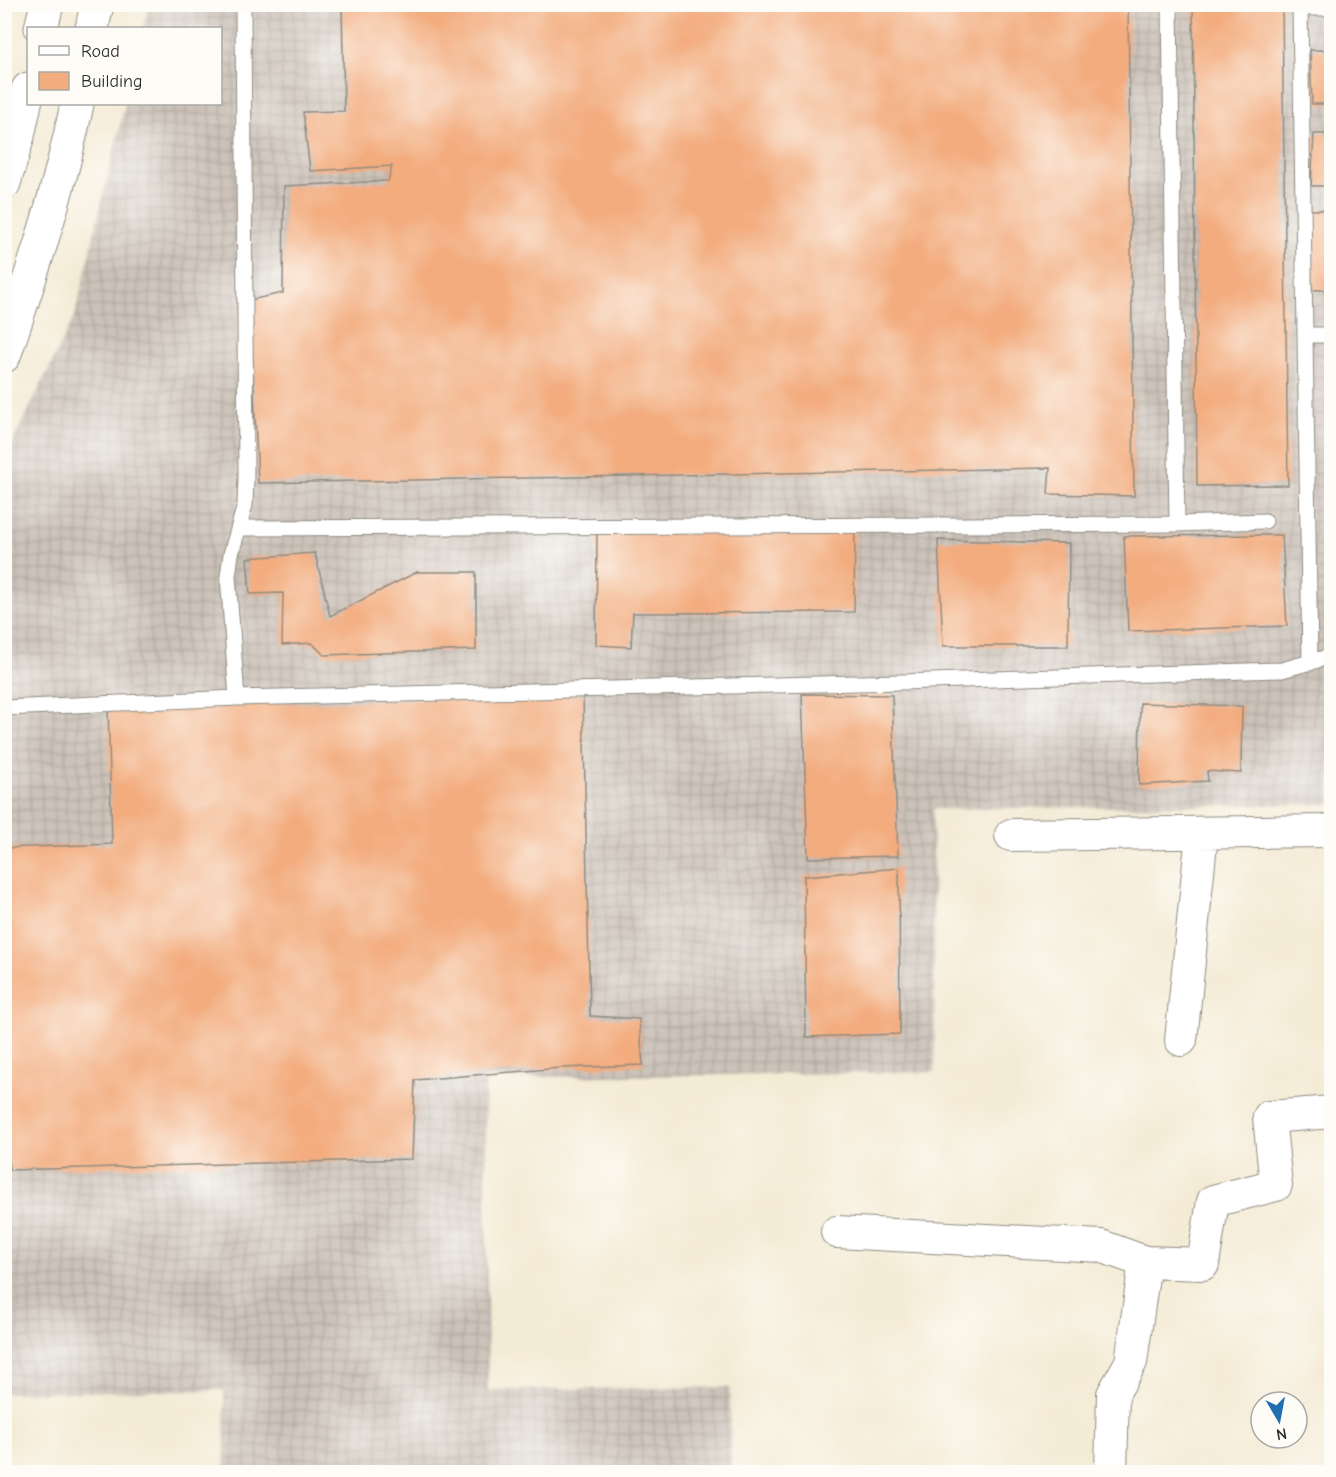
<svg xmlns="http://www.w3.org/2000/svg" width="1336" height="1477" font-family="'Comic Neue',sans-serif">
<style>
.industrial{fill:url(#industrial-grid)}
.building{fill:#f3ac7e}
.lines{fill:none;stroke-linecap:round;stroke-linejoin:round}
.lane-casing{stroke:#908b80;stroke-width:17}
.street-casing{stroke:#908b80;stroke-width:34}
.highway-casing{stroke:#908b80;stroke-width:35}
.lane{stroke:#fff;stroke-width:15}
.street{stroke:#fff;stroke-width:32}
.highway{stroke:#fff;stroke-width:33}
</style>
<defs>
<pattern id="industrial-grid" width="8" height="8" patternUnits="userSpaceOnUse" patternTransform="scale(1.5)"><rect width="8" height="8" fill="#ccc2b9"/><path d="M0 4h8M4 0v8" fill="none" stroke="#afa79f"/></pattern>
</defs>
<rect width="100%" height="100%" fill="#fdfcf7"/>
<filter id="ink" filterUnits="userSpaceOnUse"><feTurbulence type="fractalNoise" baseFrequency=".0167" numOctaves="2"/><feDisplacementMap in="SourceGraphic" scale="12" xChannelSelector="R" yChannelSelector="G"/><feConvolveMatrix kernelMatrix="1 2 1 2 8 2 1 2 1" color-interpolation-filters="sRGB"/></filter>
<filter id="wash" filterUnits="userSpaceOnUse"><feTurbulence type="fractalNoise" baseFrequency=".008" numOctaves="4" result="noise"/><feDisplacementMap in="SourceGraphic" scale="24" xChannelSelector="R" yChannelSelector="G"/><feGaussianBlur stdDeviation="1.35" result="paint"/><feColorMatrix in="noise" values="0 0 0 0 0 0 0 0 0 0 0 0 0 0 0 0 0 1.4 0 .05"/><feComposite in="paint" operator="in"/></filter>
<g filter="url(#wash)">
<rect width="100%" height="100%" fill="#f4ebd5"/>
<path class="industrial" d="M 149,5 L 1331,5 L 1331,804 L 933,809 L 935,1072 L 485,1078 L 488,1390 L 730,1387 L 731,1472 L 225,1472 L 224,1390 L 5,1393 L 4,460 L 75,315 L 125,104 L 220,104 L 220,28 L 143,28 Z"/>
<g id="blocks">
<path class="building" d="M 342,4 L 1128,4 L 1134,496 L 1048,494 L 1050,468 L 258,483 L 250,300 L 283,293 L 284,186 L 388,181 L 392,166 L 310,171 L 303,112 L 344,111 Z
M 1193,4 L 1282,4 L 1288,485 L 1197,486 Z
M 1310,50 L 1332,50 L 1332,104 L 1312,104 Z
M 1314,134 L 1332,134 L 1332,186 L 1311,186 Z
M 1309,210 L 1332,210 L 1332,290 L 1312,290 Z
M 855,530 L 854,612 L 633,613 L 631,647 L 596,645 L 597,532 Z
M 1282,535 L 1287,626 L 1128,631 L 1124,536 Z
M 938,540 L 1069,543 L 1068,646 L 943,646 Z
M 315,553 L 330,616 L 417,572 L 476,572 L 476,650 L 324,655 L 312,643 L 282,645 L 283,593 L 250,594 L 247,558 Z
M 802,694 L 892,695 L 898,856 L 808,858 Z
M 583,695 L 590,1016 L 639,1019 L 643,1065 L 561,1068 L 415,1080 L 412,1159 L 9,1170 L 4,1043 L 4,848 L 112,844 L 108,708 Z
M 1140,703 L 1242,706 L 1241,773 L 1207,771 L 1208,781 L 1139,785 Z
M 899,868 L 900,1034 L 806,1037 L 804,876 Z"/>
</g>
</g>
<g filter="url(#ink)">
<use href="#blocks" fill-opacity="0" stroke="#908b80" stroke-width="1.5"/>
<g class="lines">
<defs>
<path id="lane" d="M 1170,4 L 1177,524
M 1305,335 L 1332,335
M 239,528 L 1177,524 L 1265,521
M 1310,663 L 1300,8 L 1332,8
M 237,698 L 228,576 L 231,554 L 245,505 L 246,477 L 243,4
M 4,708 L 237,698 L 900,682 L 1282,670 L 1332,656"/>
<path id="street" d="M 1011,835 L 1332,831
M 1181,1040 L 1202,833
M 837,1232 L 1101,1246 L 1145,1262 L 1203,1264 L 1213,1201 L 1276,1185 L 1269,1117 L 1332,1112
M 1111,1472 L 1113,1394 L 1131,1362 L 1145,1262"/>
<path id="highway" d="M 41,28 L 47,4
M 92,28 L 97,4
M 4,183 L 18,136 L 28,89
M 4,356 C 32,273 60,189 77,104"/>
</defs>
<use href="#lane" class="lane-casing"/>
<use href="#street" class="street-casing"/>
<use href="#highway" class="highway-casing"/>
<use href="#lane" class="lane"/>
<use href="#street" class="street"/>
<use href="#highway" class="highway"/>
</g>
</g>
<rect width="1336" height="1477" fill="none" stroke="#fdfcf7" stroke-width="24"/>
<rect x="27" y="27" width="195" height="78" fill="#fdfcf7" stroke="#a9a8a5" stroke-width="1.5"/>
<rect x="39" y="46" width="30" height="9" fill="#ffffff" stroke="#a9a8a5" stroke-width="1.5"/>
<text x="81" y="57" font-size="18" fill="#2b2b2b">Road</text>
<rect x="39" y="72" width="30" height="18" fill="#f3ac7e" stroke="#a9a8a5" stroke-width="1.5"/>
<text x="81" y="87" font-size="18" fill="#2b2b2b">Building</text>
<g transform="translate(1279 1420) rotate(170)"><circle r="28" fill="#fdfcf7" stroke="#a9a8a5" stroke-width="1.5"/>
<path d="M0-4.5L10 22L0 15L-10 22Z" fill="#1f6fb2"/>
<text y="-9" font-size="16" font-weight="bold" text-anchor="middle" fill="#2b2b2b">N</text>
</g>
</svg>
